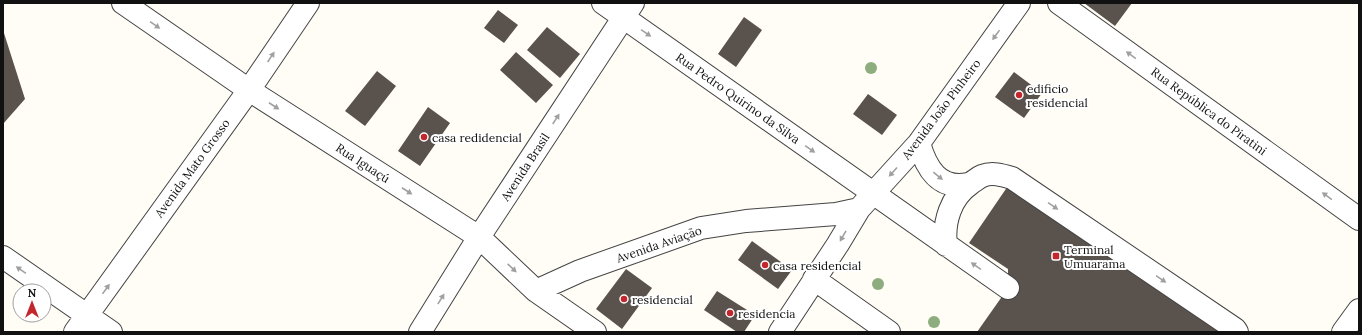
<svg xmlns="http://www.w3.org/2000/svg" width="1362" height="335" font-family="Lora,serif">
<style>
.building{fill:#5a524d}
.lines{fill:none;stroke-linecap:round;stroke-linejoin:round}
.minor-casing{stroke:#444;stroke-width:24}
.minor{stroke:#fff;stroke-width:22}
.tree{fill:#8dad7f}
.oneway{fill:#a0a0a0}
.poi-dot{fill:#c4262e;stroke:#fff;stroke-width:1.5}
.labels{text-anchor:middle;dominant-baseline:central;stroke-width:4;stroke-linejoin:round;paint-order:stroke}
.poi-label{font-size:12px;fill:#111;stroke:#fff;text-anchor:start}
.street-label{font-size:12px;fill:#111;stroke:#fff}
</style>
<rect width="100%" height="100%" fill="#fffdf5"/>
<path class="building" d="M 1084,3 L 1132,3 L 1115,26 Z
M 498,10 L 518,25 L 504,43 L 484,28 Z
M 744,17 L 762,30 L 736,67 L 718,54 Z
M 547,27 L 580,54 L 560,78 L 527,50 Z
M 3,30 L 25,99 L 3,124 Z
M 516,52 L 553,85 L 536,103 L 500,70 Z
M 377,71 L 396,86 L 365,126 L 345,111 Z
M 1014,72 L 1042,93 L 1024,118 L 995,97 Z
M 868,94 L 897,115 L 882,135 L 853,114 Z
M 428,107 L 450,123 L 420,166 L 398,151 Z
M 1012,180 L 1224,323 L 1218,332 L 977,332 L 1008,288 L 1008,269 L 969,243 Z
M 752,241 L 792,270 L 778,289 L 738,260 Z
M 626,269 L 652,288 L 622,329 L 596,309 Z
M 717,291 L 755,315 L 744,332 L 737,332 L 704,310 Z"/>
<g class="lines">
<defs>
<path id="minor" d="M 123,3 L 249,90 L 479,237 L 536,291 L 595,332
M 603,3 L 1008,288
M 1059,3 L 1359,219
M 919,143 C 926,168 939,190 968,184 C 973,183 977,178 982,176 C 992,172 1002,175 1012,178 L 1235,329 L 1237,332
M 946,245 C 943,222 951,197 970,184
M 3,257 L 111,332
M 814,279 L 889,332
M 536,291 L 580,271 L 701,228 L 746,221 L 836,214 L 859,209
M 75,332 L 249,90 L 308,3
M 420,332 L 479,237 L 633,3
M 780,332 L 838,244 L 859,209 L 919,143 L 1019,3
M 1343,332 L 1359,310"/>
</defs>
<use href="#minor" class="minor-casing"/>
<use href="#minor" class="minor"/>
</g>
<g class="tree">
<circle cx="871" cy="68" r="6"/>
<circle cx="878" cy="284" r="6"/>
<circle cx="934" cy="322" r="6"/>
</g>
<defs><path id="oneway-solid" d="M-6-.8H1V-3.2L6.5 0L1 3.2V.8H-6Z"/></defs>
<g class="oneway">
<use href="#oneway-solid" transform="translate(155 25) rotate(35)"/>
<use href="#oneway-solid" transform="translate(646 33) rotate(35)"/>
<use href="#oneway-solid" transform="translate(996 35) rotate(126)"/>
<use href="#oneway-solid" transform="translate(1131 55) rotate(-144)"/>
<use href="#oneway-solid" transform="translate(271 57) rotate(-56)"/>
<use href="#oneway-solid" transform="translate(274 106) rotate(33)"/>
<use href="#oneway-solid" transform="translate(556 119) rotate(-57)"/>
<use href="#oneway-solid" transform="translate(810 149) rotate(35)"/>
<use href="#oneway-solid" transform="translate(893 172) rotate(132)"/>
<use href="#oneway-solid" transform="translate(938 176) rotate(39)"/>
<use href="#oneway-solid" transform="translate(407 191) rotate(33)"/>
<use href="#oneway-solid" transform="translate(1327 196) rotate(-144)"/>
<use href="#oneway-solid" transform="translate(1053 206) rotate(34)"/>
<use href="#oneway-solid" transform="translate(843 236) rotate(120)"/>
<use href="#oneway-solid" transform="translate(976 266) rotate(-145)"/>
<use href="#oneway-solid" transform="translate(512 268) rotate(43)"/>
<use href="#oneway-solid" transform="translate(21 270) rotate(-145)"/>
<use href="#oneway-solid" transform="translate(1161 279) rotate(34)"/>
<use href="#oneway-solid" transform="translate(106 289) rotate(-54)"/>
<use href="#oneway-solid" transform="translate(441 299) rotate(-58)"/>
</g>
<g class="poi-dot">
<circle cx="1019" cy="95" r="4"/>
<circle cx="424" cy="137" r="4"/>
<rect x="1052" y="252" width="8" height="8" rx="2"/>
<circle cx="765" cy="265" r="4"/>
<circle cx="624" cy="299" r="4"/>
<circle cx="730" cy="313" r="4"/>
</g>
<g class="labels">
<g class="poi-label">
<text x="1027" y="88">edificio<tspan x="1027" dy="14">residencial</tspan></text>
<text x="432" y="137">casa redidencial</text>
<text x="1064" y="249">Terminal<tspan x="1064" dy="14">Umuarama</tspan></text>
<text x="773" y="265">casa residencial</text>
<text x="632" y="299">residencial</text>
<text x="738" y="313">residencia</text>
</g>
<g class="street-label">
<text transform="translate(738 98) rotate(35)">Rua Pedro Quirino da Silva</text>
<text transform="translate(941 109) rotate(-53)">Avenida João Pinheiro</text>
<text transform="translate(1209 111) rotate(36)">Rua República do Piratini</text>
<text transform="translate(363 163) rotate(33)">Rua Iguaçú</text>
<text transform="translate(525 167) rotate(-57)">Avenida Brasil</text>
<text transform="translate(192 168) rotate(-54)">Avenida Mato Grosso</text>
<text transform="translate(659 244) rotate(-19)">Avenida Aviação</text>
</g>
</g>
<rect width="1362" height="335" fill="none" stroke="#111111" stroke-width="8"/>
<g transform="translate(32 303)"><circle r="19" fill="#ffffff" stroke="#a0a0a0"/>
<path d="M0-3L7 15L0 10L-7 15Z" fill="#c4262e"/>
<text y="-6" font-size="11" font-weight="bold" text-anchor="middle" fill="#111111">N</text>
</g>
</svg>
